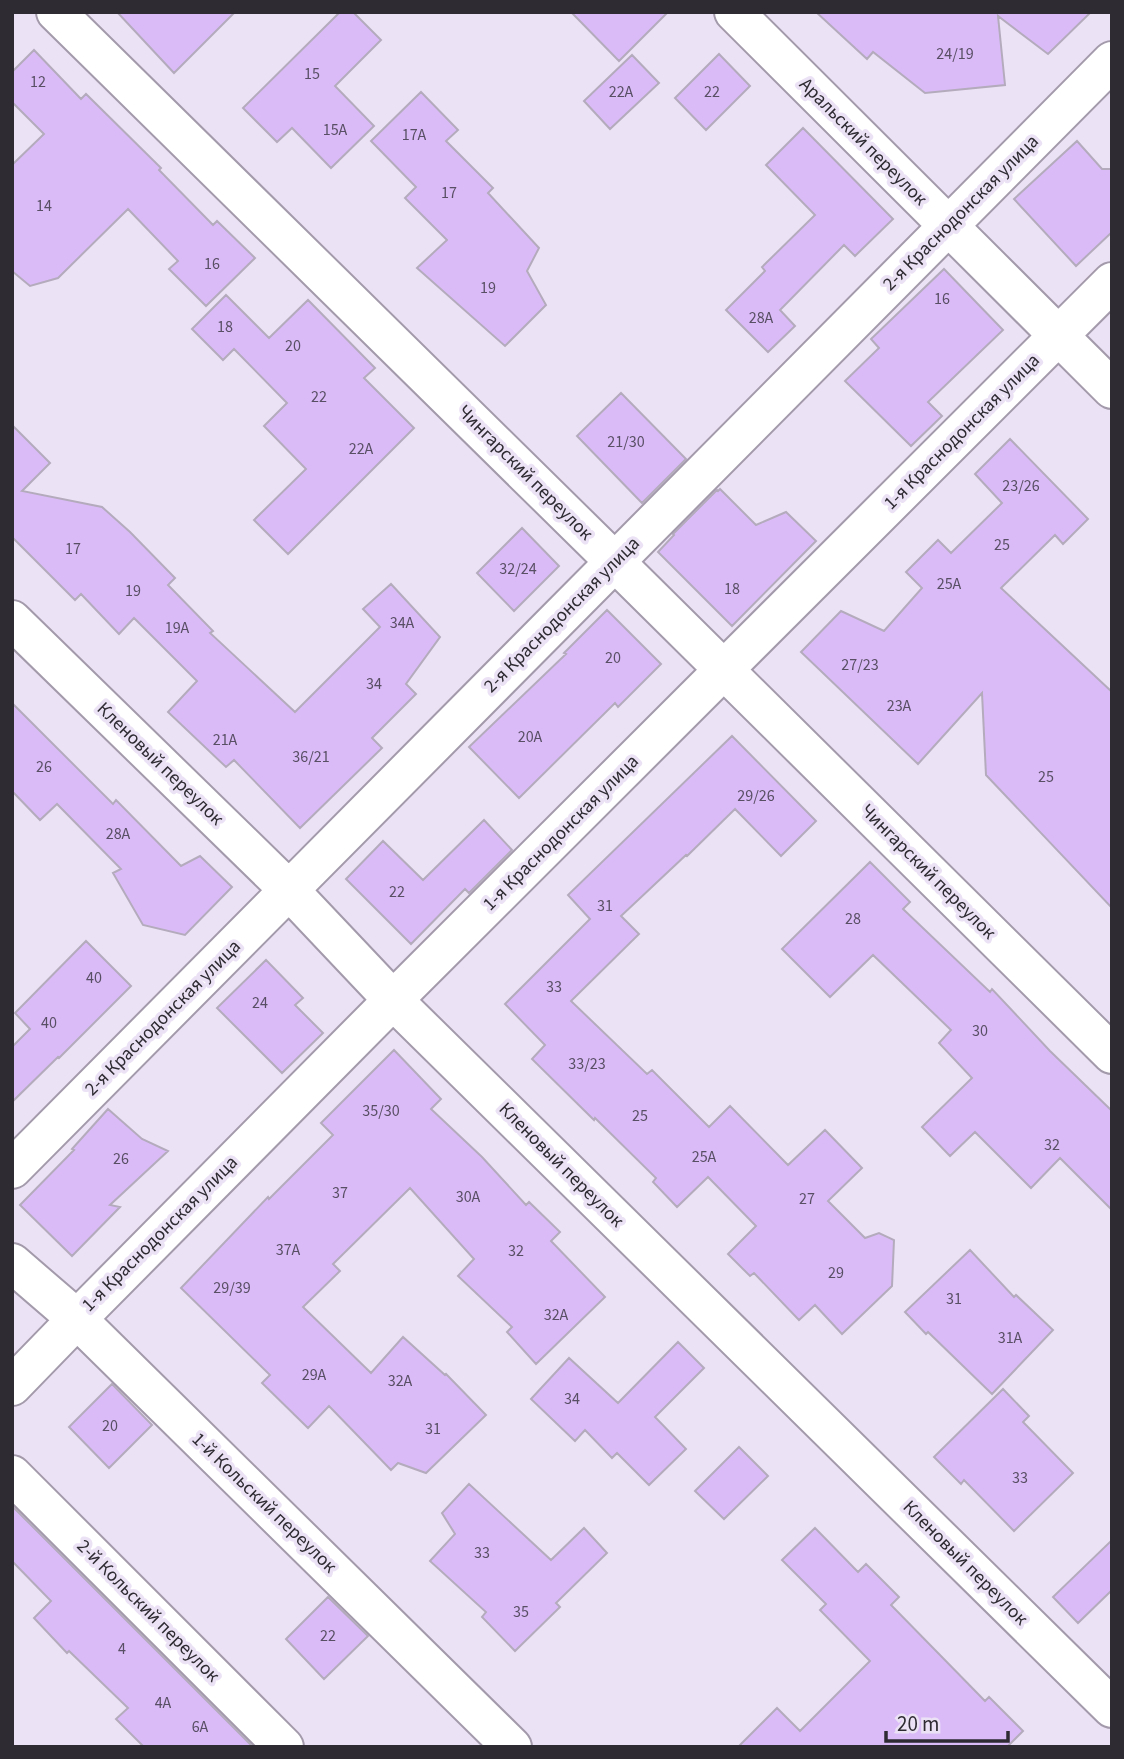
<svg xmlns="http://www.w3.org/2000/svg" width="1124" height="1759" font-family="'Source Sans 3',sans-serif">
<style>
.building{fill:#dabbf8;stroke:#b4abbd;stroke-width:2}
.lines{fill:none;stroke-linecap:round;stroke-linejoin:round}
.minor-casing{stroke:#a39aab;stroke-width:42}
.minor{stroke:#fff;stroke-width:38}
.labels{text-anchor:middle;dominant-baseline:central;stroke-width:7;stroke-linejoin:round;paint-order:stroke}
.number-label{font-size:16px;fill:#594f64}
.street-label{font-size:19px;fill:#2e2b32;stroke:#ece2f5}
</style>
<rect width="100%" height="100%" fill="#ece2f5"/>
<path class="building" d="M 117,12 L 235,12 L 174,73 Z
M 340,12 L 353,12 L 381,40 L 335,86 L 374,126 L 331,168 L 292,128 L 277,142 L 243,108 Z
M 571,12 L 668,12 L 619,61 Z
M 816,12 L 1091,12 L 1048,54 L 998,16 L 1005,85 L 925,93 L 873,52 L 867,59 Z
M 34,50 L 81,99 L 86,94 L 161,168 L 159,170 L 213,225 L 217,221 L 255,258 L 206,306 L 169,269 L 178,261 L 128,209 L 58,278 L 30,286 L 12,271 L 12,165 L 44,134 L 12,102 L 12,72 Z
M 719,54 L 750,86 L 706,130 L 675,98 Z
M 632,55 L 659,83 L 610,129 L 584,101 Z
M 421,92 L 458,130 L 446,141 L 493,188 L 488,193 L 539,248 L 527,271 L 546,305 L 505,346 L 417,268 L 447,240 L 405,198 L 416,187 L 371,141 Z
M 803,128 L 893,219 L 855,256 L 844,245 L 780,310 L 795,326 L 768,352 L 726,310 L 765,271 L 762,267 L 815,215 L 766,165 Z
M 1077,141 L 1102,169 L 1112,169 L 1112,232 L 1076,266 L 1014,199 Z
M 944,269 L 1003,330 L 928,402 L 942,416 L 911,446 L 845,381 L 879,348 L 871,339 Z
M 226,295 L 269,338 L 308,300 L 375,368 L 364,378 L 414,428 L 288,554 L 254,520 L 306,469 L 264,426 L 287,403 L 234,349 L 223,360 L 192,329 Z
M 621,393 L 686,459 L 642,503 L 577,436 Z
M 12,425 L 50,463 L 22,491 L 102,507 L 130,532 L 175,578 L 168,585 L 213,631 L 210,633 L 295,712 L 380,627 L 363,609 L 391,584 L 440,637 L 406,684 L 416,694 L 372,738 L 382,748 L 300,828 L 234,760 L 226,767 L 168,712 L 197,681 L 134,618 L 119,634 L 81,594 L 75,600 L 12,537 Z
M 1010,439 L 1088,519 L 1063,544 L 1055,535 L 1001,588 L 1112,692 L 1112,908 L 986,775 L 982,693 L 918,764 L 801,652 L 841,611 L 884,631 L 922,588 L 906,572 L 938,540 L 951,553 L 1002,503 L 975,474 Z
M 720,489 L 756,525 L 786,512 L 816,541 L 732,626 L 658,552 L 674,535 L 673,534 L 717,490 L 718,491 Z
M 522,528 L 559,566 L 514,611 L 477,573 Z
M 607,610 L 661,664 L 618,707 L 615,703 L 519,798 L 469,747 L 566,654 L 564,653 Z
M 12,703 L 113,804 L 116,800 L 181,866 L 200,856 L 232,887 L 185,935 L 143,925 L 113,873 L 121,869 L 57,804 L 40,820 L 12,791 Z
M 732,736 L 816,821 L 781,856 L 735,809 L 687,856 L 686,855 L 621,916 L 639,934 L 571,1001 L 647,1074 L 652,1070 L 709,1127 L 730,1106 L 788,1165 L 825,1130 L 862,1168 L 828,1201 L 865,1238 L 879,1233 L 894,1240 L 892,1286 L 842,1334 L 815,1305 L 799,1320 L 754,1273 L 750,1276 L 728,1254 L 756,1226 L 708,1177 L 677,1207 L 653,1182 L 656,1178 L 595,1118 L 594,1120 L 532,1059 L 545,1045 L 505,1004 L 590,919 L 568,895 Z
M 484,820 L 512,850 L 469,893 L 465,889 L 411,944 L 346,879 L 383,841 L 423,880 Z
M 870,862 L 910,902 L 903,909 L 990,992 L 992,989 L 1050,1051 L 1112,1111 L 1112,1210 L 1060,1158 L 1031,1188 L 975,1132 L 950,1156 L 922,1127 L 972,1078 L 939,1043 L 951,1030 L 873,955 L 830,997 L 782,949 Z
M 86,941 L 131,986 L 59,1058 L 58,1057 L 12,1102 L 12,1047 L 30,1029 L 15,1013 Z
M 266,960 L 303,998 L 295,1005 L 323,1033 L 282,1073 L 217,1008 Z
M 394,1050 L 441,1099 L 431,1109 L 482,1157 L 526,1205 L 529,1202 L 560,1232 L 551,1241 L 605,1297 L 536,1364 L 507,1332 L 512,1327 L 458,1276 L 474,1259 L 410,1188 L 333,1264 L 340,1271 L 303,1307 L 371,1373 L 403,1337 L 445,1375 L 446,1374 L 486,1415 L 426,1473 L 398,1463 L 391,1470 L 329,1406 L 308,1428 L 262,1383 L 270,1375 L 181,1288 L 268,1197 L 269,1199 L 333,1135 L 321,1123 Z
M 108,1109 L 142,1139 L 168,1151 L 110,1205 L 120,1207 L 72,1256 L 20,1205 L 74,1150 L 72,1149 Z
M 970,1250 L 1014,1297 L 1016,1295 L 1053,1330 L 992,1394 L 928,1332 L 926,1334 L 905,1312 Z
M 678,1342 L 704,1368 L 655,1417 L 686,1449 L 649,1485 L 617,1453 L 612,1458 L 585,1430 L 575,1441 L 531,1399 L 569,1358 L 618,1403 Z
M 112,1384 L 152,1425 L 109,1468 L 69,1427 Z
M 1003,1389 L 1029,1416 L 1023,1422 L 1073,1473 L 1014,1531 L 964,1480 L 961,1484 L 934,1457 Z
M 739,1447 L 768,1476 L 724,1519 L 695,1491 Z
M 469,1484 L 551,1560 L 584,1528 L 607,1553 L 556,1603 L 560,1607 L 515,1651 L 482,1617 L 486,1612 L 430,1561 L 455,1534 L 442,1513 Z
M 12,1506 L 253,1747 L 144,1747 L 116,1719 L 128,1708 L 69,1651 L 67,1653 L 34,1618 L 51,1601 L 12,1561 Z
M 815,1528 L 858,1572 L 866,1564 L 899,1597 L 891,1605 L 985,1701 L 989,1697 L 1023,1731 L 1007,1747 L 738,1747 L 777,1708 L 800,1731 L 870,1661 L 820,1610 L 826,1604 L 782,1560 Z
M 1112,1540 L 1112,1590 L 1078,1623 L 1053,1597 Z
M 328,1597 L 368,1636 L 324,1679 L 286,1639 Z"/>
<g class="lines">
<defs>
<path id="minor" d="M 56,12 L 615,562 L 1112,1054
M 734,12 L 1112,389
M 12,620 L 289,890 L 393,1000 L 1112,1708
M 12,1169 L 1112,61
M 12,1263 L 77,1319 L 512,1747
M 12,1386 L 77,1319 L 393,1000 L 1112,282
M 12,1475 L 284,1747"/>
</defs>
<use href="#minor" class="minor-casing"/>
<use href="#minor" class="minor"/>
</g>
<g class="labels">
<g class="number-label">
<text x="955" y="54">24/19</text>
<text x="312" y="74">15</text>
<text x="38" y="82">12</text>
<text x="621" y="92">22А</text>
<text x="712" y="92">22</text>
<text x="335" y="130">15А</text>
<text x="414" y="135">17А</text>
<text x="449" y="193">17</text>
<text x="44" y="206">14</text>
<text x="212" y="264">16</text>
<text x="488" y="288">19</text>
<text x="942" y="299">16</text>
<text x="761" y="318">28А</text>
<text x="225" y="327">18</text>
<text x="293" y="346">20</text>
<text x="319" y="397">22</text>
<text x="626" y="442">21/30</text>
<text x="361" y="449">22А</text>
<text x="1021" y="486">23/26</text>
<text x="1002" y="545">25</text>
<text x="73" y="549">17</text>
<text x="518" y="569">32/24</text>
<text x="949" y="584">25А</text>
<text x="732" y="589">18</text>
<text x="133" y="591">19</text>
<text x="402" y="623">34А</text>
<text x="177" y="628">19А</text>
<text x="613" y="658">20</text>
<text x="860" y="665">27/23</text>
<text x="374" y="684">34</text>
<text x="899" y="706">23А</text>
<text x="530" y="737">20А</text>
<text x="225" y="740">21А</text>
<text x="311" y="757">36/21</text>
<text x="44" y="767">26</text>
<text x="1046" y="777">25</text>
<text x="756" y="796">29/26</text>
<text x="118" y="834">28А</text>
<text x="397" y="892">22</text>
<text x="605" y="906">31</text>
<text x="853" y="919">28</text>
<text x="94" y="978">40</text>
<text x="554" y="987">33</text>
<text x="260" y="1003">24</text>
<text x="49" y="1023">40</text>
<text x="980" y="1031">30</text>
<text x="587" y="1064">33/23</text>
<text x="381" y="1111">35/30</text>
<text x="640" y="1116">25</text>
<text x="1052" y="1145">32</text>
<text x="704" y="1157">25А</text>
<text x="121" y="1159">26</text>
<text x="340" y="1193">37</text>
<text x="468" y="1197">30А</text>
<text x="807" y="1199">27</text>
<text x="288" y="1250">37А</text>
<text x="516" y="1251">32</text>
<text x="836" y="1273">29</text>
<text x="232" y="1288">29/39</text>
<text x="954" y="1299">31</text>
<text x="556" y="1315">32А</text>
<text x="1010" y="1338">31А</text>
<text x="314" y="1375">29А</text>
<text x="400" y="1381">32А</text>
<text x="572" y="1399">34</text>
<text x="110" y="1426">20</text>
<text x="433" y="1429">31</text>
<text x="1020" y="1478">33</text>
<text x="482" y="1553">33</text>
<text x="521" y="1612">35</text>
<text x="328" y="1636">22</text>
<text x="122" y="1649">4</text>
<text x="163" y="1703">4А</text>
<text x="200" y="1727">6А</text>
</g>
<g class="street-label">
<text transform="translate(863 142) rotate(45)">Аральский переулок</text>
<text transform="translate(961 213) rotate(-45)">2-я Краснодонская улица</text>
<text transform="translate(962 432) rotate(-45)">1-я Краснодонская улица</text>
<text transform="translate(525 473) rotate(45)">Чингарский переулок</text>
<text transform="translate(562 615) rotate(-45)">2-я Краснодонская улица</text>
<text transform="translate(160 764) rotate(44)">Кленовый переулок</text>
<text transform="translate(561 833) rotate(-45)">1-я Краснодонская улица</text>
<text transform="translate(928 872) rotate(45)">Чингарский переулок</text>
<text transform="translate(163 1018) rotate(-45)">2-я Краснодонская улица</text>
<text transform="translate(561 1165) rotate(45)">Кленовый переулок</text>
<text transform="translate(160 1234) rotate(-45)">1-я Краснодонская улица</text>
<text transform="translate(264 1503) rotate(44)">1-й Кольский переулок</text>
<text transform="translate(965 1563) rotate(45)">Кленовый переулок</text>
<text transform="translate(148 1611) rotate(45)">2-й Кольский переулок</text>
</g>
</g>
<rect width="1124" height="1759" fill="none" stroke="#2e2b32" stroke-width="28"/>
<path d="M886 1731v10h122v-10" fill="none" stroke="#2e2b32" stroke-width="3.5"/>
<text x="897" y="1731" font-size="21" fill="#2e2b32" stroke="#ece2f5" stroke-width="5" paint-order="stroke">20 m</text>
</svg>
